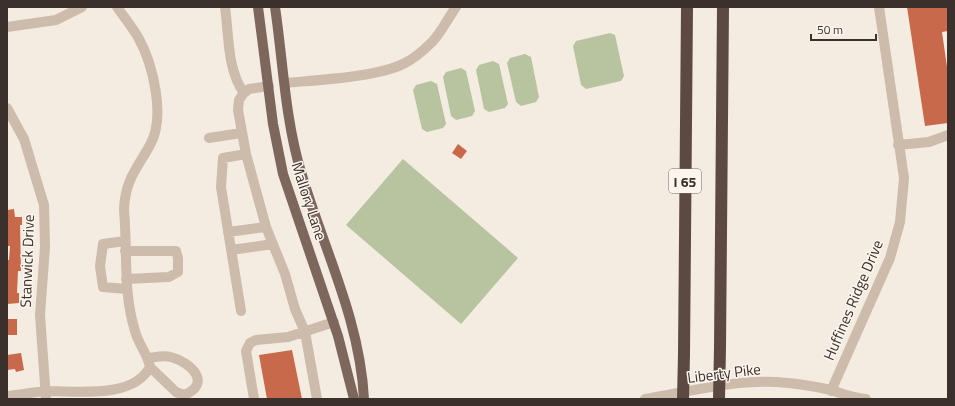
<svg xmlns="http://www.w3.org/2000/svg" width="955" height="406" font-family="'Titillium Web',sans-serif">
<style>
.green{fill:#b8c4a0}
.building{fill:#c8694b}
.lines{fill:none;stroke-linecap:round;stroke-linejoin:round}
.minor{stroke:#cdbbac;stroke-width:10}
.major{stroke:#7d675c;stroke-width:10}
.highway{stroke:#5c4a42;stroke-width:12}
.highway-bridge{stroke:#5c4a42;stroke-width:12}
.labels{text-anchor:middle;dominant-baseline:central;stroke-width:3;stroke-linejoin:round;paint-order:stroke}
.shield{fill:#fbf5ee;stroke:#756b66;stroke-width:1}
.shield-label{font-size:14px;font-weight:bold;fill:#3b302b}
.street-label{font-size:15px;fill:#3b302b;stroke:#fbf5ee}
</style>
<rect width="100%" height="100%" fill="#f4ebe1"/>
<path class="green" d="M 610,33 L 615,35 L 624,76 L 621,81 L 586,89 L 581,85 L 573,46 L 576,41 Z
M 525,54 L 531,57 L 539,97 L 536,102 L 521,106 L 516,102 L 507,63 L 510,58 Z
M 493,61 L 499,64 L 508,104 L 505,108 L 489,112 L 484,109 L 476,70 L 479,65 Z
M 461,68 L 466,71 L 475,111 L 472,116 L 456,120 L 451,116 L 443,77 L 446,72 Z
M 431,81 L 437,84 L 446,124 L 443,128 L 427,132 L 422,129 L 413,90 L 416,85 Z
M 403,159 L 518,258 L 461,324 L 346,225 Z"/>
<path class="building" d="M 907,7 L 948,7 L 948,31 L 942,32 L 948,74 L 948,123 L 925,126 Z
M 458,144 L 467,151 L 461,159 L 452,153 Z
M 14,209 L 15,217 L 22,217 L 22,225 L 20,225 L 21,271 L 18,271 L 17,293 L 19,293 L 19,303 L 7,304 L 7,260 L 9,260 L 10,246 L 7,246 L 7,210 Z
M 7,319 L 17,319 L 17,335 L 7,335 Z
M 292,350 L 302,399 L 267,399 L 259,355 Z
M 21,353 L 24,370 L 16,372 L 15,369 L 7,370 L 7,355 Z"/>
<g class="lines">
<path class="minor" d="M 225,7 C 229,35 227,70 244,93
M 7,27 L 56,20 L 82,7
M 285,83 C 317,80 379,77 405,63 C 415,58 424,50 432,42 C 441,33 448,18 456,7
M 269,86 L 249,89 L 243,94 L 239,100 L 238,110 L 246,154 L 266,227 L 285,274 L 295,309 L 305,332 L 317,399
M 7,108 L 24,139 L 44,205 L 45,247 L 40,315 L 46,399
M 209,138 L 241,133
M 898,145 L 929,142 L 948,135
M 228,232 L 266,227
M 125,241 L 103,244 L 100,266 L 103,287 L 127,289
M 231,250 L 273,244
M 125,251 L 176,251 L 178,258 L 178,272 L 169,277 L 126,279
M 241,311 L 221,187 L 223,158 L 246,154
M 149,358 C 156,357 163,355 171,357 C 190,362 213,383 184,395 L 176,392 L 150,367
M 831,391 L 890,258 L 900,222 L 904,178 L 879,7
M 7,396 C 20,395 34,392 47,391 C 78,391 133,399 150,367 C 148,354 138,344 135,331 C 124,296 127,261 125,226 C 125,220 124,214 124,208 C 126,178 137,169 150,145 C 166,117 153,64 138,37 C 132,27 124,17 117,7
M 254,399 L 246,351 L 250,343 L 256,340 L 288,337 L 334,322
M 645,399 C 688,392 732,380 776,382 C 794,383 813,386 831,390 C 843,394 853,398 866,399"/>
<path class="major" d="M 258,7 L 273,124 L 283,174 L 338,336 L 354,399
M 275,7 C 283,61 285,119 301,172 C 323,248 360,319 364,399"/>
<path class="highway" d="M 720,347 L 723,7
M 684,354 L 687,7"/>
<path class="highway-bridge" d="M 683,399 L 684,354
M 719,399 L 720,347"/>
</g>
<g class="labels">
<rect class="shield" x="669" y="169" width="32" height="24" rx="3"/>
<g class="shield-label">
<text x="685" y="181">I 65</text>
</g>
<g class="street-label">
<text transform="translate(309 201) rotate(72)">Mallory Lane</text>
<text transform="translate(27 261) rotate(-88)">Stanwick Drive</text>
<text transform="translate(853 300) rotate(-67)">Huffines Ridge Drive</text>
<text transform="translate(724 373) rotate(-7)">Liberty Pike</text>
</g>
</g>
<rect width="955" height="406" fill="none" stroke="#3b302b" stroke-width="16"/>
<path d="M811 34v6h65v-6" fill="none" stroke="#3b302b" stroke-width="2"/>
<text x="817" y="34" font-size="12" fill="#3b302b" stroke="#fbf5ee" stroke-width="3" paint-order="stroke">50 m</text>
</svg>
